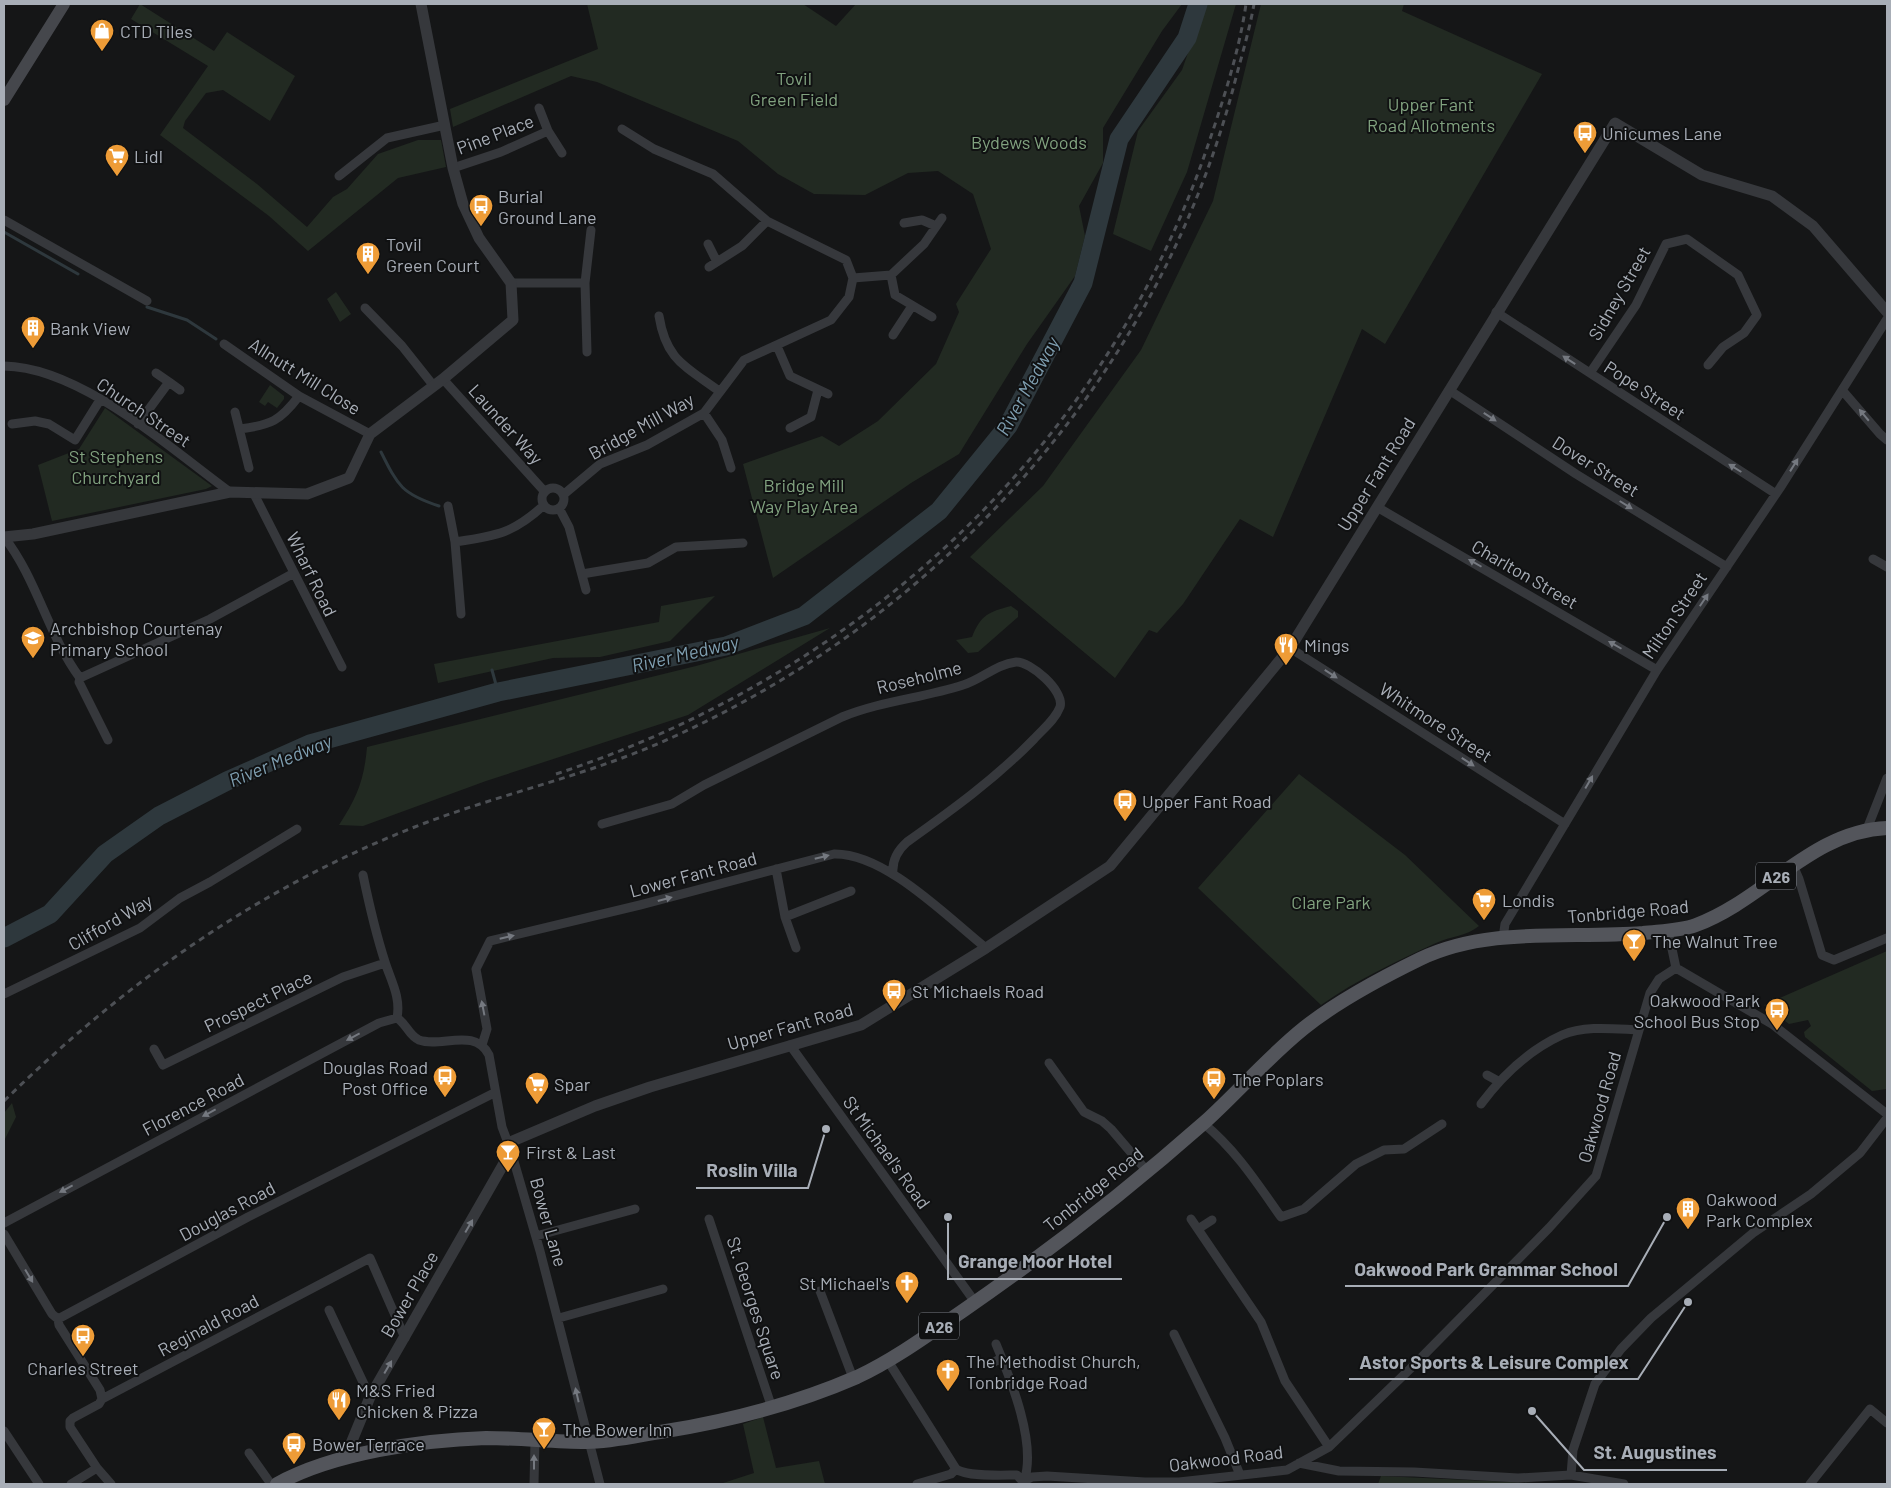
<svg xmlns="http://www.w3.org/2000/svg" width="1891" height="1488" font-family="Barlow,sans-serif">
<style>
.green{fill:#222a22}
.lines{fill:none;stroke-linecap:round;stroke-linejoin:round}
.stream{stroke:#2e383d;stroke-width:3}
.river{stroke:#2e383d;stroke-width:19}
.minor{stroke:#36383c;stroke-width:9}
.tertiary{stroke:#36383c;stroke-width:11}
.secondary{stroke:#45474c;stroke-width:12}
.primary{stroke:#53555b;stroke-width:14}
.rail{stroke:#4d5055;stroke-width:3;stroke-dasharray:6 5;stroke-linecap:butt}
.oneway{fill:#757980}
.labels{text-anchor:middle;dominant-baseline:central;stroke-width:4;stroke-linejoin:round;paint-order:stroke}
.shield{fill:#101112;stroke:#7a7f86;stroke-width:1}
.shield-label{font-size:16px;font-weight:bold;fill:#a8aeb7}
.poi-label{font-size:18px;fill:#a8aeb7;stroke:#101112;text-anchor:start}
.park-label{font-size:18px;fill:#81a27f;stroke:#101112}
.street-label{font-size:18px;fill:#a8aeb7;stroke:#101112}
.water-label{font-size:19px;font-style:italic;fill:#7f9fb1;stroke:#101112}
.leader{fill:none;stroke:#a8aeb7;stroke-width:2}
.callout-dot{fill:#a8aeb7;stroke:#101112;stroke-width:2}
.callout-label{font-size:19px;text-anchor:middle;font-weight:bold;fill:#a8aeb7;stroke:#101112;stroke-width:4;stroke-linejoin:round;paint-order:stroke}
</style>
<rect width="100%" height="100%" fill="#151617"/>
<path class="green" d="M 140,4 L 214,51 L 227,32 L 295,76 L 270,121 L 223,90 L 206,93 L 185,121 L 183,128 L 257,184 L 307,227 L 333,197 L 347,189 L 378,154 L 418,140 L 441,140 L 446,167 L 398,178 L 308,251 L 269,216 L 160,135 L 208,66 L 131,19 Z
M 587,4 L 803,4 L 836,26 L 856,4 L 1182,4 L 1162,31 L 1103,128 L 1103,163 L 1079,206 L 1085,236 L 1075,276 L 1027,344 L 959,454 L 911,483 L 773,578 L 743,464 L 822,436 L 839,446 L 878,421 L 936,364 L 959,312 L 956,304 L 991,249 L 973,194 L 938,171 L 908,173 L 865,195 L 814,194 L 778,174 L 738,141 L 597,82 L 571,76 L 453,127 L 450,109 L 598,49 Z
M 1205,4 L 1236,4 L 1187,172 L 1151,251 L 1113,234 L 1138,131 L 1182,70 Z
M 1261,4 L 1404,4 L 1402,11 L 1542,74 L 1385,344 L 1362,329 L 1273,537 L 1240,519 L 1183,604 L 1157,633 L 1149,630 L 1115,678 L 970,557 L 1043,486 L 1141,350 L 1213,201 Z
M 336,292 L 351,314 L 340,322 L 327,299 Z
M 270,385 L 284,396 L 284,399 L 277,408 L 268,402 L 265,406 L 259,402 Z
M 105,408 L 212,486 L 206,489 L 52,521 L 38,465 L 79,449 Z
M 715,596 L 670,641 L 600,657 L 553,658 L 438,683 L 434,664 L 659,622 L 661,606 Z
M 1011,606 L 1018,611 L 1018,617 L 978,652 L 968,653 L 956,640 L 972,637 C 981,615 988,612 1011,606 Z
M 830,628 L 688,715 L 486,781 L 363,826 L 339,825 C 357,797 364,781 367,747 L 696,666 Z
M 1299,774 L 1405,855 L 1479,926 C 1467,936 1451,936 1436,943 C 1397,961 1356,980 1321,1005 L 1198,888 Z
M 1887,951 L 1887,1089 L 1872,1091 L 1805,1037 L 1804,1032 L 1811,1026 L 1808,1020 L 1789,1024 L 1764,1005 Z
M 12,1103 L 16,1117 L 4,1141 L 4,1113 Z
M 763,1417 L 776,1468 L 819,1461 L 825,1484 L 720,1484 L 754,1473 L 743,1424 Z
M 1381,1476 L 1555,1484 L 1378,1484 Z"/>
<g class="lines">
<path class="stream" d="M 4,232 L 78,274
M 147,307 L 187,320 L 216,339
M 381,452 C 398,486 402,494 439,506
M 492,670 L 498,692"/>
<path class="river" d="M 4,938 L 50,914 L 105,854 L 159,816 L 227,781 L 310,744 L 498,692 L 726,646 L 804,616 L 939,511 L 1008,426 L 1083,283 L 1119,139 L 1187,38 L 1198,4"/>
<path class="minor" d="M 539,108 L 548,131 L 562,153
M 453,168 L 501,152 L 548,131
M 339,176 L 387,138 L 445,125
M 4,220 L 147,301
M 904,223 L 922,220 L 936,226
M 708,244 L 717,262
M 709,267 L 742,246 L 767,221
M 891,275 L 895,295 L 932,317
M 853,278 L 891,275 L 924,244 L 942,218
M 511,283 L 585,283
M 365,308 L 402,346 L 433,385
M 1496,312 L 1776,494
M 659,316 C 666,360 685,366 719,391
M 893,335 L 912,306
M 224,344 L 299,396 L 370,434
M 777,346 L 790,376 L 828,394
M 587,352 L 585,283 L 591,230
M 4,366 C 80,367 170,448 230,492
M 1590,373 L 1636,305 L 1666,244 L 1687,239 L 1738,275 L 1757,315 L 1744,333 L 1723,347 L 1708,365
M 443,379 L 545,492
M 169,382 L 180,390
M 1449,390 L 1576,474 L 1727,567
M 1842,390 L 1880,434 L 1887,440
M 235,412 L 249,468
M 704,413 L 722,440 L 731,468
M 12,424 L 35,421 L 49,424 L 75,440 L 100,400
M 138,424 L 169,382 L 156,373
M 790,428 L 811,417 L 818,390
M 240,429 C 271,425 280,421 299,396
M542 499a11 11 0 1 1 22 0a11 11 0 1 1-22 0Z
M 254,494 L 342,667
M 563,495 L 600,464 L 647,445 L 704,413 L 744,360 L 831,320 L 849,297 L 853,278 L 846,260 L 767,221 L 713,174 L 654,149 L 622,129
M 448,506 L 455,542 L 461,614
M 1377,507 L 1657,670
M 559,508 L 569,527 L 586,590
M 4,537 C 37,579 48,635 80,678 L 210,619 L 294,573
M 455,542 C 495,536 513,534 544,505
M 1873,559 L 1887,567
M 582,574 L 648,563 L 676,547 L 743,543
M 1290,648 L 1565,824
M 80,678 L 79,682 L 108,740
M 602,824 L 672,804 L 704,785 L 842,717 C 881,701 923,698 963,685 C 981,680 996,664 1016,662 C 1030,661 1065,691 1060,707 C 1055,720 1043,729 1034,739 C 995,779 952,810 907,842 C 898,850 892,861 893,873
M 1867,829 L 1887,778
M 1793,865 L 1799,879 L 1822,955 L 1834,960 L 1887,938
M 776,869 L 785,917 L 796,948
M 363,875 C 369,904 376,934 385,962 C 391,981 401,997 397,1018
M 785,917 L 851,891
M 1668,930 L 1676,968 L 1772,1024 L 1887,1114
M 1503,938 L 1505,924 L 1657,670 L 1780,488 L 1887,319
M 4,994 L 140,928 L 180,898 L 210,882 L 297,829
M 397,1018 C 406,1023 409,1036 419,1040 C 441,1048 475,1027 489,1055 L 502,1127 L 511,1151 L 540,1251 L 600,1484
M 482,1045 L 487,1029 L 476,969 L 490,941 L 640,905 L 834,854 C 885,853 946,916 986,948
M 790,1045 L 975,1302
M 154,1049 L 163,1065 L 343,977 L 385,963
M 1049,1063 L 1084,1112 L 1102,1121 L 1111,1129 L 1146,1170
M 1487,1075 L 1498,1081
M 1481,1104 C 1502,1076 1529,1050 1562,1035 C 1585,1025 1615,1029 1639,1030
M 1203,1123 C 1236,1150 1257,1183 1281,1217 L 1304,1209 L 1356,1164 L 1384,1150 L 1404,1149 L 1442,1124
M 709,1219 L 772,1408
M 1191,1219 L 1261,1322 L 1285,1381 L 1329,1447
M 4,1223 L 379,1023 L 397,1018
M 1198,1229 L 1212,1220
M 4,1234 L 52,1314 L 58,1319
M 536,1236 L 635,1209
M 820,1291 L 853,1378
M 329,1310 L 370,1397
M 559,1318 L 663,1289
M 1174,1334 L 1225,1438 L 1240,1475
M 996,1344 C 1011,1380 1037,1444 1024,1481
M 888,1361 L 956,1469 C 967,1477 1002,1475 1017,1475 L 1025,1484
M 990,1364 L 1002,1358
M 102,1399 L 100,1390 L 59,1325 L 58,1319 L 248,1217 L 494,1093
M 4,1431 L 39,1484
M 249,1453 L 271,1484
M 1299,1463 L 1339,1471 L 1414,1472 L 1518,1478 L 1571,1475 L 1624,1484
M 1571,1475 L 1573,1450 L 1595,1384 L 1621,1349 L 1651,1318 L 1753,1233 L 1811,1194 L 1860,1153 L 1887,1118
M 1024,1481 L 1032,1477 L 1047,1476 L 1145,1482 L 1179,1482 L 1287,1470 L 1329,1447 L 1410,1369 L 1549,1228 L 1596,1176 L 1650,993 L 1659,979 L 1676,968
M 71,1484 L 97,1468
M 111,1484 L 97,1468 L 70,1427 L 70,1421 L 73,1418 L 99,1404 L 102,1399 L 370,1258 L 405,1338
M 534,1484 L 535,1440
M 917,1484 L 951,1474 L 956,1469
M 1810,1484 L 1870,1409 L 1887,1423"/>
<path class="tertiary" d="M 4,537 L 33,534 L 230,492 L 307,494 L 349,478 L 370,434 L 443,379 L 513,320 L 511,283 L 479,238 L 463,204 L 453,168 L 421,4
M 508,1143 L 595,1106 L 650,1087 L 861,1025 L 986,948 L 1110,866 L 1290,648 L 1615,123 L 1702,175 L 1772,196 L 1813,226 L 1887,312
M 345,1458 L 370,1397 L 511,1151"/>
<path class="secondary" d="M 4,100 L 64,4"/>
<path class="primary" d="M 277,1484 C 333,1453 422,1440 486,1438 C 520,1438 553,1442 586,1442 C 613,1442 640,1435 666,1431 C 733,1420 795,1404 857,1377 C 895,1359 929,1334 964,1310 C 1048,1252 1129,1189 1206,1121 C 1239,1091 1269,1056 1304,1028 C 1339,1000 1381,978 1420,959 C 1488,926 1570,939 1643,933 C 1660,931 1680,931 1696,925 C 1764,900 1812,831 1887,828"/>
<path class="rail" d="M 556,774 C 857,675 1101,453 1206,151 C 1222,104 1239,53 1246,4
M 4,1101 C 128,980 262,885 425,823 C 507,792 593,774 673,737 C 943,615 1156,377 1233,89 C 1240,61 1249,33 1254,4"/>
</g>
<defs><path id="oneway-solid" d="M-6-.8H1V-3.2L6.5 0L1 3.2V.8H-6Z" transform="scale(1.25)"/></defs>
<g class="oneway">
<use href="#oneway-solid" transform="translate(1569 360) rotate(-147)"/>
<use href="#oneway-solid" transform="translate(1864 415) rotate(-130)"/>
<use href="#oneway-solid" transform="translate(1490 417) rotate(33)"/>
<use href="#oneway-solid" transform="translate(1794 465) rotate(-58)"/>
<use href="#oneway-solid" transform="translate(1735 468) rotate(-148)"/>
<use href="#oneway-solid" transform="translate(1626 505) rotate(32)"/>
<use href="#oneway-solid" transform="translate(1475 563) rotate(-150)"/>
<use href="#oneway-solid" transform="translate(1704 600) rotate(-56)"/>
<use href="#oneway-solid" transform="translate(1615 645) rotate(-150)"/>
<use href="#oneway-solid" transform="translate(1331 674) rotate(33)"/>
<use href="#oneway-solid" transform="translate(1468 762) rotate(33)"/>
<use href="#oneway-solid" transform="translate(1589 782) rotate(-60)"/>
<use href="#oneway-solid" transform="translate(822 857) rotate(-14)"/>
<use href="#oneway-solid" transform="translate(665 899) rotate(-15)"/>
<use href="#oneway-solid" transform="translate(507 937) rotate(-13)"/>
<use href="#oneway-solid" transform="translate(483 1008) rotate(-101)"/>
<use href="#oneway-solid" transform="translate(353 1037) rotate(152)"/>
<use href="#oneway-solid" transform="translate(209 1113) rotate(152)"/>
<use href="#oneway-solid" transform="translate(66 1189) rotate(152)"/>
<use href="#oneway-solid" transform="translate(469 1226) rotate(-60)"/>
<use href="#oneway-solid" transform="translate(29 1276) rotate(59)"/>
<use href="#oneway-solid" transform="translate(388 1367) rotate(-60)"/>
<use href="#oneway-solid" transform="translate(577 1395) rotate(-103)"/>
<use href="#oneway-solid" transform="translate(534 1462) rotate(-90)"/>
</g>
<defs>
<symbol id="shop-pin" viewBox="-11 -11 22 30"><path d="M0 17L-7.5 6A9.5 9.5 0 1 1 7.5 6Z" fill="#ee9c37" stroke="#101112"/><path d="M-5-2.5h2.3a2.7 3.5 0 0 1 5.4 0H5L5.5 6h-11ZM-1.5-2.5h3a1.5 2.3 0 0 0-3 0Z" fill="#fff"/></symbol>
<symbol id="bus-pin" viewBox="-11 -11 22 30"><path d="M0 17L-7.5 6A9.5 9.5 0 1 1 7.5 6Z" fill="#ee9c37" stroke="#101112"/><path d="M-5-6H5V4H4V6H2V4H-2V6H-4V4H-5ZM-3.5-4V0h7V-4ZM-3.5 1.2v1.5H-2V1.2ZM2 1.2v1.5H3.5V1.2Z" fill="#fff"/></symbol>
<symbol id="supermarket-pin" viewBox="-11 -11 22 30"><path d="M0 17L-7.5 6A9.5 9.5 0 1 1 7.5 6Z" fill="#ee9c37" stroke="#101112"/><path d="M-6-5.5h2.5l.6 2H6L4.5 2H-2.5L-4.4-4H-6ZM-1.5 3.2a1.3 1.3 0 1 0 .1 0ZM3 3.2a1.3 1.3 0 1 0 .1 0Z" fill="#fff"/></symbol>
<symbol id="building-pin" viewBox="-11 -11 22 30"><path d="M0 17L-7.5 6A9.5 9.5 0 1 1 7.5 6Z" fill="#ee9c37" stroke="#101112"/><path d="M-4-6H4V6H1V3H-1V6H-4ZM-2.5-4.3h1.7v1.8h-1.7ZM.8-4.3h1.7v1.8H.8ZM-2.5-1h1.7V.8h-1.7ZM.8-1h1.7V.8H.8Z" fill="#fff"/></symbol>
<symbol id="school-pin" viewBox="-11 -11 22 30"><path d="M0 17L-7.5 6A9.5 9.5 0 1 1 7.5 6Z" fill="#ee9c37" stroke="#101112"/><path d="M0-5L7-2L0 1L-7-2ZM-4 1L0 2.5L4 1V4Q0 6-4 4Z" fill="#fff"/></symbol>
<symbol id="restaurant-pin" viewBox="-11 -11 22 30"><path d="M0 17L-7.5 6A9.5 9.5 0 1 1 7.5 6Z" fill="#ee9c37" stroke="#101112"/><path d="M-5-6h1v4h1v-4h1v4h1v-4h1v5L-1.5 .5V6h-2V.5L-5-1ZM5-6V6H3V1.5H1.5Q1.5-4 5-6Z" fill="#fff"/></symbol>
<symbol id="bar-pin" viewBox="-11 -11 22 30"><path d="M0 17L-7.5 6A9.5 9.5 0 1 1 7.5 6Z" fill="#ee9c37" stroke="#101112"/><path d="M-6-5H6L.8 .8V4.5H3.5V6h-7V4.5H-.8V.8Z" fill="#fff"/></symbol>
<symbol id="church-pin" viewBox="-11 -11 22 30"><path d="M0 17L-7.5 6A9.5 9.5 0 1 1 7.5 6Z" fill="#ee9c37" stroke="#101112"/><path d="M-1.2-6h2.4v3.5h3.3v2.4h-3.3V6h-2.4V-.1h-3.3v-2.4h3.3Z" fill="#fff"/></symbol>
</defs>
<g fill-rule="evenodd">
<use href="#shop-pin" x="88" y="17" width="28" height="38"/>
<use href="#bus-pin" x="1571" y="119" width="28" height="38"/>
<use href="#supermarket-pin" x="103" y="142" width="28" height="38"/>
<use href="#bus-pin" x="467" y="192" width="28" height="38"/>
<use href="#building-pin" x="354" y="240" width="28" height="38"/>
<use href="#building-pin" x="19" y="314" width="28" height="38"/>
<use href="#school-pin" x="19" y="624" width="28" height="38"/>
<use href="#restaurant-pin" x="1272" y="631" width="28" height="38"/>
<use href="#bus-pin" x="1111" y="787" width="28" height="38"/>
<use href="#supermarket-pin" x="1470" y="886" width="28" height="38"/>
<use href="#bar-pin" x="1620" y="927" width="28" height="38"/>
<use href="#bus-pin" x="880" y="977" width="28" height="38"/>
<use href="#bus-pin" x="1763" y="996" width="28" height="38"/>
<use href="#bus-pin" x="431" y="1063" width="28" height="38"/>
<use href="#bus-pin" x="1200" y="1065" width="28" height="38"/>
<use href="#supermarket-pin" x="523" y="1070" width="28" height="38"/>
<use href="#bar-pin" x="494" y="1138" width="28" height="38"/>
<use href="#building-pin" x="1674" y="1195" width="28" height="38"/>
<use href="#church-pin" x="893" y="1269" width="28" height="38"/>
<use href="#bus-pin" x="69" y="1322" width="28" height="38"/>
<use href="#church-pin" x="934" y="1357" width="28" height="38"/>
<use href="#restaurant-pin" x="325" y="1386" width="28" height="38"/>
<use href="#bar-pin" x="530" y="1415" width="28" height="38"/>
<use href="#bus-pin" x="280" y="1430" width="28" height="38"/>
</g>
<g class="labels">
<g class="shield">
<rect x="1756" y="862.5" width="40" height="27" rx="4"/>
<rect x="919" y="1312.5" width="40" height="27" rx="4"/>
</g>
<g class="shield-label">
<text x="1776" y="876">A26</text>
<text x="939" y="1326">A26</text>
</g>
<g class="poi-label">
<text x="120" y="31">CTD Tiles</text>
<text x="1602" y="133">Unicumes Lane</text>
<text x="134" y="156">Lidl</text>
<text x="498" y="196">Burial<tspan x="498" dy="21">Ground Lane</tspan></text>
<text x="386" y="244">Tovil<tspan x="386" dy="21">Green Court</tspan></text>
<text x="50" y="328">Bank View</text>
<text x="50" y="628">Archbishop Courtenay<tspan x="50" dy="21">Primary School</tspan></text>
<text x="1304" y="645">Mings</text>
<text x="1142" y="801">Upper Fant Road</text>
<text x="1502" y="900">Londis</text>
<text x="1652" y="941">The Walnut Tree</text>
<text x="912" y="991">St Michaels Road</text>
<text x="1760" y="1000" text-anchor="end">Oakwood Park<tspan x="1760" dy="21">School Bus Stop</tspan></text>
<text x="428" y="1067" text-anchor="end">Douglas Road<tspan x="428" dy="21">Post Office</tspan></text>
<text x="1232" y="1079">The Poplars</text>
<text x="554" y="1084">Spar</text>
<text x="526" y="1152">First &amp; Last</text>
<text x="1706" y="1199">Oakwood<tspan x="1706" dy="21">Park Complex</tspan></text>
<text x="890" y="1283" text-anchor="end">St Michael's</text>
<text x="966" y="1361">The Methodist Church,<tspan x="966" dy="21">Tonbridge Road</tspan></text>
<text x="83" y="1368" text-anchor="middle">Charles Street</text>
<text x="356" y="1390">M&amp;S Fried<tspan x="356" dy="21">Chicken &amp; Pizza</tspan></text>
<text x="562" y="1429">The Bower Inn</text>
<text x="312" y="1444">Bower Terrace</text>
</g>
<g class="park-label">
<text x="794" y="78">Tovil<tspan x="794" dy="21">Green Field</tspan></text>
<text x="1431" y="104">Upper Fant<tspan x="1431" dy="21">Road Allotments</tspan></text>
<text x="1029" y="142">Bydews Woods</text>
<text x="116" y="456">St Stephens<tspan x="116" dy="21">Churchyard</tspan></text>
<text x="804" y="485">Bridge Mill<tspan x="804" dy="21">Way Play Area</tspan></text>
<text x="1331" y="902">Clare Park</text>
</g>
<g class="street-label">
<text transform="translate(495 134) rotate(-21)">Pine Place</text>
<text transform="translate(1619 293) rotate(-60)">Sidney Street</text>
<text transform="translate(305 376) rotate(32)">Allnutt Mill Close</text>
<text transform="translate(1645 390) rotate(33)">Pope Street</text>
<text transform="translate(144 412) rotate(34)">Church Street</text>
<text transform="translate(506 424) rotate(48)">Launder Way</text>
<text transform="translate(641 426) rotate(-29)">Bridge Mill Way</text>
<text transform="translate(1596 466) rotate(32)">Dover Street</text>
<text transform="translate(1376 474) rotate(-58)">Upper Fant Road</text>
<text transform="translate(312 574) rotate(64)">Wharf Road</text>
<text transform="translate(1525 574) rotate(30)">Charlton Street</text>
<text transform="translate(1674 615) rotate(-56)">Milton Street</text>
<text transform="translate(919 677) rotate(-14)">Roseholme</text>
<text transform="translate(1436 722) rotate(33)">Whitmore Street</text>
<text transform="translate(693 874) rotate(-15)">Lower Fant Road</text>
<text transform="translate(1628 911) rotate(-5)">Tonbridge Road</text>
<text transform="translate(110 922) rotate(-30)">Clifford Way</text>
<text transform="translate(258 1001) rotate(-26)">Prospect Place</text>
<text transform="translate(790 1026) rotate(-16)">Upper Fant Road</text>
<text transform="translate(193 1104) rotate(-28)">Florence Road</text>
<text transform="translate(1599 1107) rotate(-74)">Oakwood Road</text>
<text transform="translate(887 1152) rotate(54)">St Michael's Road</text>
<text transform="translate(1093 1189) rotate(-39)">Tonbridge Road</text>
<text transform="translate(227 1211) rotate(-28)">Douglas Road</text>
<text transform="translate(549 1222) rotate(74)">Bower Lane</text>
<text transform="translate(409 1294) rotate(-60)">Bower Place</text>
<text transform="translate(756 1308) rotate(72)">St. Georges Square</text>
<text transform="translate(208 1325) rotate(-28)">Reginald Road</text>
<text transform="translate(1226 1458) rotate(-7)">Oakwood Road</text>
</g>
<g class="water-label">
<text transform="translate(1027 386) rotate(-61)">River Medway</text>
<text transform="translate(685 653) rotate(-13)">River Medway</text>
<text transform="translate(280 760) rotate(-22)">River Medway</text>
</g>
</g>
<path class="leader" d="M826 1129L808 1188H696M948 1217L948 1279H1122M1667 1217L1628 1286H1345M1688 1302L1638 1379H1349M1532 1411L1584 1470H1727"/>
<g class="callout-dot">
<circle cx="826" cy="1129" r="5"/>
<circle cx="948" cy="1217" r="5"/>
<circle cx="1667" cy="1217" r="5"/>
<circle cx="1688" cy="1302" r="5"/>
<circle cx="1532" cy="1411" r="5"/>
</g>
<g class="callout-label">
<text x="752" y="1177">Roslin Villa</text>
<text x="1035" y="1268">Grange Moor Hotel</text>
<text x="1486" y="1276">Oakwood Park Grammar School</text>
<text x="1494" y="1369">Astor Sports &amp; Leisure Complex</text>
<text x="1655" y="1459">St. Augustines</text>
</g>
<rect width="1891" height="1488" fill="none" stroke="#a8aeb7" stroke-width="10"/>
</svg>
